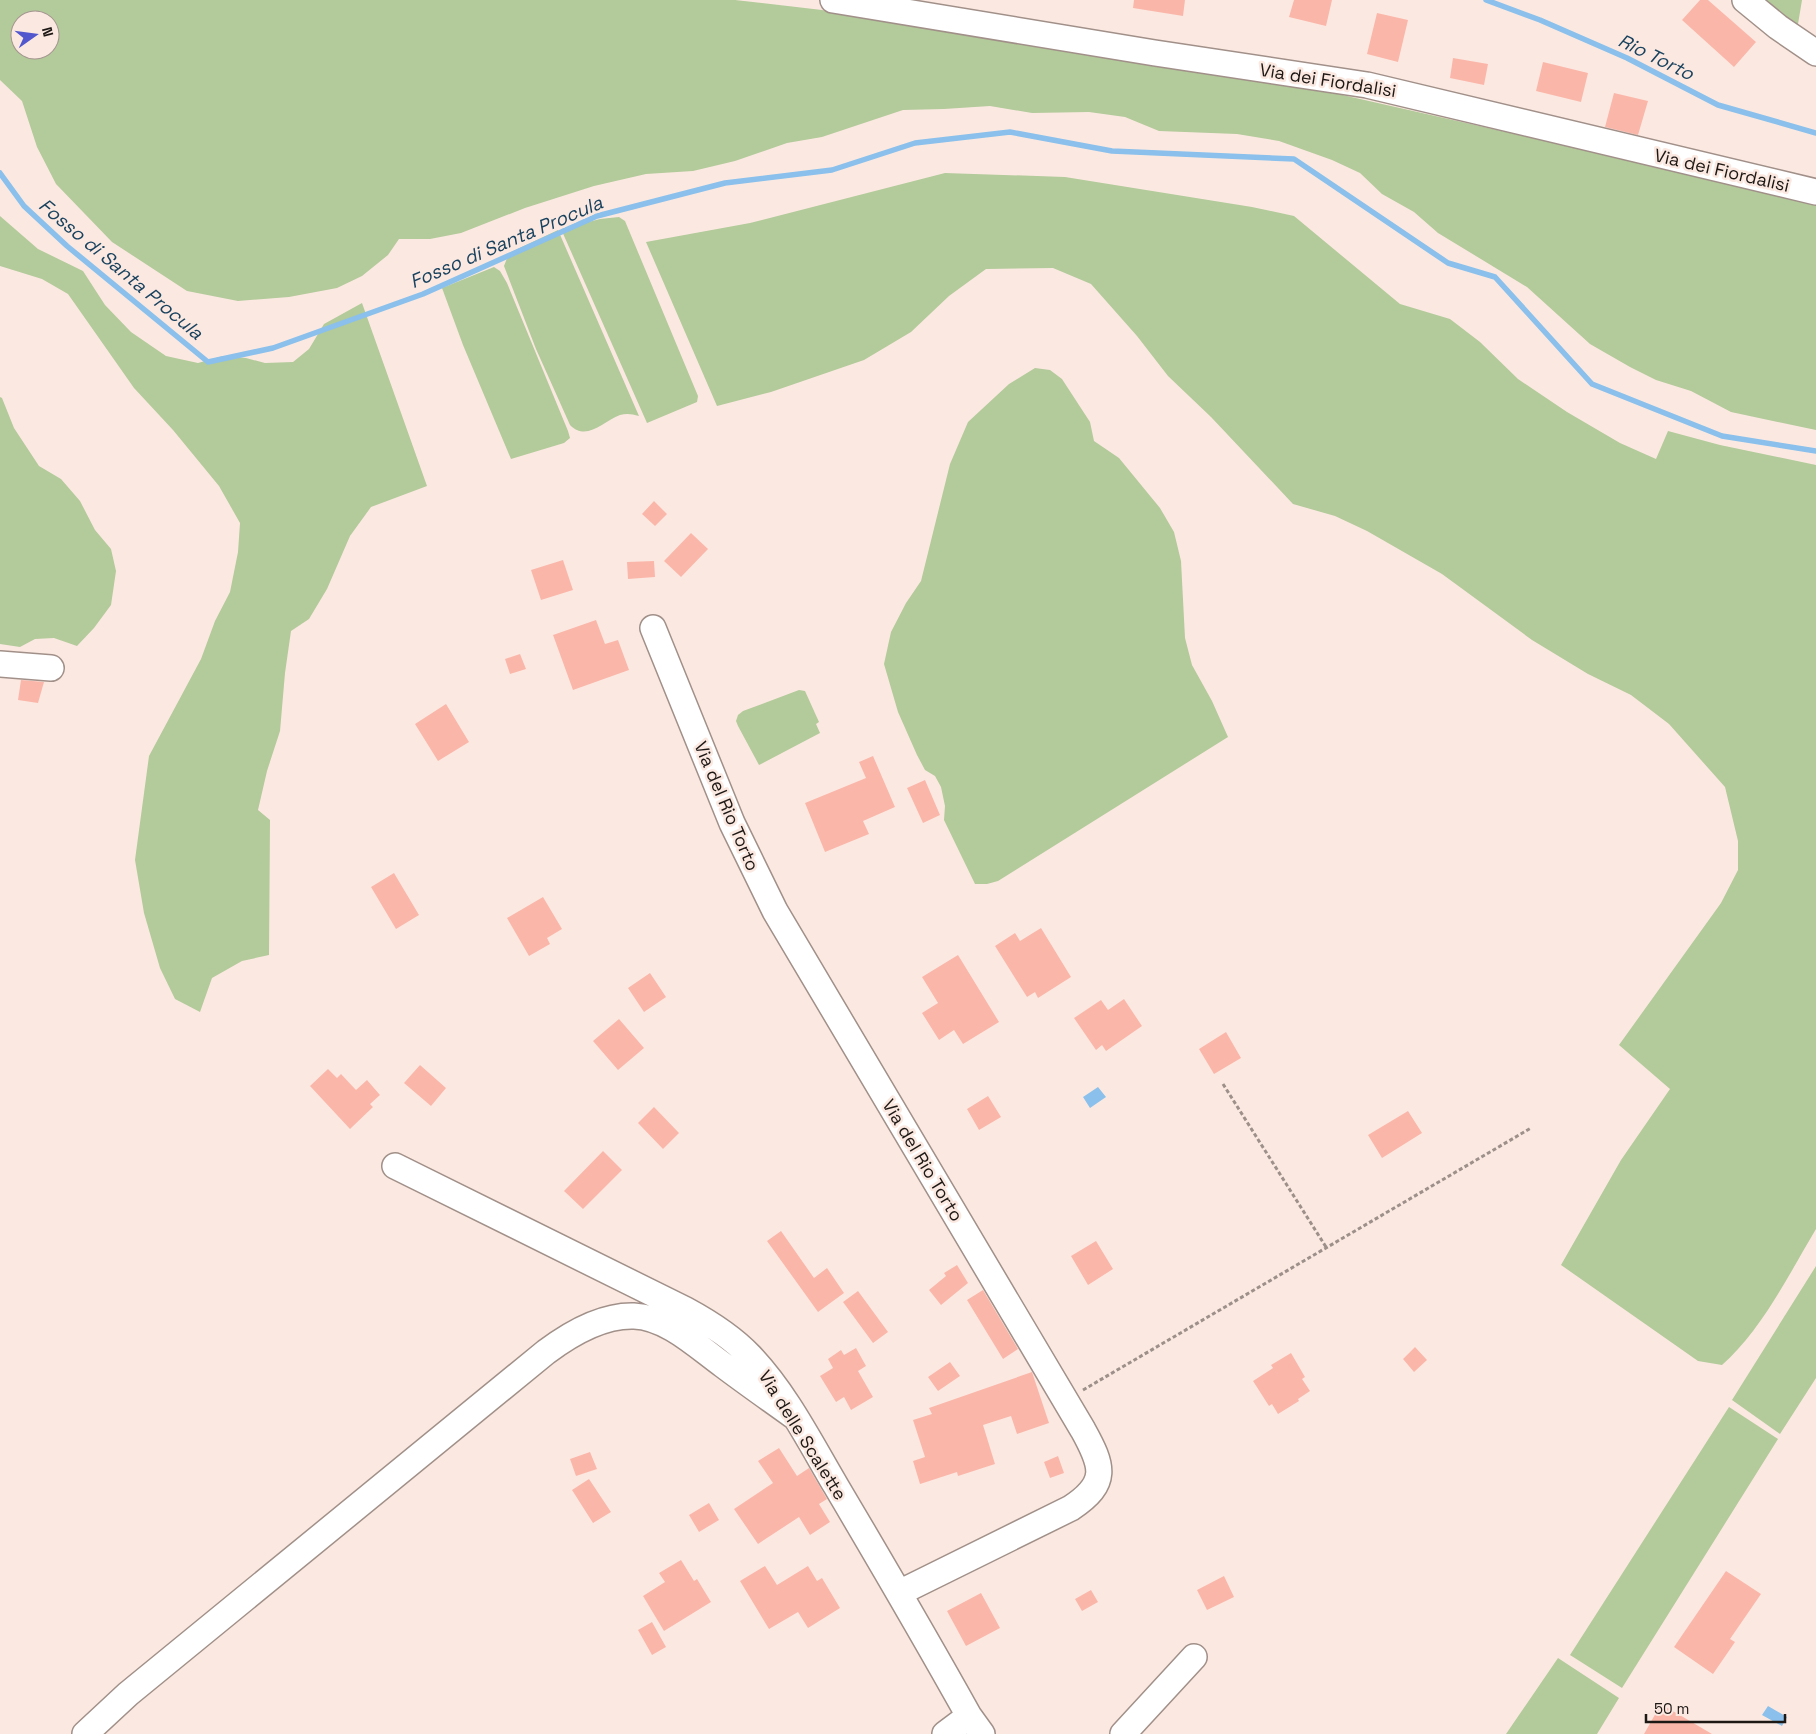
<svg xmlns="http://www.w3.org/2000/svg" width="1816" height="1734" font-family="'Space Grotesk',sans-serif">
<style>
.green{fill:#b3ca9b;fill-rule:evenodd}
.water{fill:#8ac0eb}
.lines{fill:none;stroke-linecap:round;stroke-linejoin:round}
.stream{stroke:#8ac0eb;stroke-width:5.5}
.building{fill:#fbb6aa}
.minor-casing{stroke:#a19089;stroke-width:28}
.path{stroke:#9d908a;stroke-width:3;stroke-dasharray:4 2.5;stroke-linecap:butt}
.minor{stroke:#fff;stroke-width:25}
.labels{text-anchor:middle;dominant-baseline:central;stroke-width:5;stroke-linejoin:round;paint-order:stroke}
.street-label{font-size:18px;fill:#1e1815;stroke:#fbe9e1}
.water-label{font-size:19px;font-style:italic;fill:#19425f;stroke:#fbe9e1}
</style>
<rect width="100%" height="100%" fill="#fbe9e1"/>
<path class="green" d="M 0,0 L 735,0 L 822,10 L 1069,52 L 1338,94 L 1816,202 L 1816,430 L 1731,412 L 1691,391 L 1656,380 L 1630,367 L 1590,344 L 1527,287 L 1438,233 L 1414,212 L 1382,194 L 1360,173 L 1332,160 L 1279,141 L 1237,134 L 1159,131 L 1125,117 L 1089,112 L 1032,113 L 990,106 L 944,109 L 903,110 L 822,137 L 787,143 L 735,161 L 693,171 L 646,174 L 594,186 L 525,208 L 461,233 L 430,239 L 399,239 L 388,255 L 362,276 L 337,288 L 289,297 L 238,301 L 187,291 L 112,242 L 56,184 L 37,147 L 22,101 L 0,80 ZM 20,20 L 50,20 L 50,50 L 20,50 Z
M 1758,0 L 1802,0 L 1798,24 L 1792,27 Z
M 945,173 L 1065,177 L 1252,207 L 1294,216 L 1400,304 L 1450,319 L 1480,342 L 1518,379 L 1567,412 L 1620,443 L 1656,459 L 1668,431 L 1720,445 L 1816,465 L 1816,1229 C 1789,1274 1762,1330 1722,1365 L 1698,1361 L 1561,1265 L 1621,1160 L 1670,1089 L 1619,1045 L 1721,903 L 1738,870 L 1738,841 L 1725,787 L 1669,724 L 1631,695 L 1588,674 L 1532,640 L 1442,574 L 1367,531 L 1335,516 L 1293,504 L 1211,417 L 1168,376 L 1137,336 L 1091,284 L 1053,268 L 986,269 L 949,296 L 911,332 L 864,360 L 771,392 L 717,406 L 646,242 L 750,223 Z
M 0,216 L 38,249 L 83,271 L 105,305 L 131,332 L 166,356 L 198,363 L 223,356 L 246,358 L 265,363 L 293,362 L 309,349 L 324,324 L 362,303 L 427,486 L 371,507 L 350,536 L 327,589 L 309,619 L 291,631 L 285,673 L 280,731 L 267,771 L 258,810 L 270,820 L 269,955 L 242,961 L 212,978 L 200,1012 L 175,999 L 160,968 L 144,913 L 135,860 L 149,756 L 201,659 L 215,621 L 230,592 L 238,552 L 240,523 L 219,486 L 173,430 L 134,388 L 68,294 L 42,279 L 0,266 Z
M 619,217 L 625,221 L 698,396 L 697,402 L 647,423 L 561,229 L 600,219 Z
M 558,230 L 639,416 C 632,414 627,413 620,415 C 603,421 587,442 570,425 L 536,349 L 504,266 L 509,253 Z
M 494,267 L 500,271 L 507,283 L 568,431 L 570,438 L 564,443 L 511,459 L 463,345 L 442,288 Z
M 1035,368 L 1050,370 L 1062,379 L 1090,422 L 1094,441 L 1119,458 L 1160,508 L 1174,532 L 1181,561 L 1185,638 L 1192,665 L 1212,701 L 1228,737 L 998,881 L 987,884 L 975,884 L 944,820 L 945,806 L 941,787 L 935,776 L 925,770 L 917,755 L 898,712 L 884,664 L 891,632 L 906,603 L 921,581 L 950,464 L 968,422 L 1009,384 Z
M 0,397 L 2,398 L 14,428 L 39,466 L 61,479 L 80,501 L 95,530 L 111,549 L 116,571 L 111,605 L 94,628 L 77,646 L 54,638 L 35,639 L 20,647 L 0,644 Z
M 799,690 L 805,691 L 819,722 L 816,724 L 820,733 L 759,765 L 738,726 L 736,721 L 738,715 L 743,711 Z
M 1816,1266 L 1816,1378 L 1780,1434 L 1732,1400 Z
M 1729,1407 L 1778,1439 L 1622,1688 L 1570,1655 Z
M 1558,1658 L 1619,1698 L 1597,1734 L 1506,1734 Z"/>
<path class="water" d="M 1098,1087 L 1106,1097 L 1090,1108 L 1083,1097 Z
M 1768,1706 L 1787,1717 L 1782,1726 L 1762,1715 Z"/>
<g class="lines">
<path class="stream" d="M 1486,0 L 1540,20 L 1627,58 L 1718,105 L 1816,133
M 0,173 L 24,206 L 67,246 L 208,362 L 273,348 L 423,294 L 597,216 L 725,183 L 832,170 L 915,143 L 1010,132 L 1112,151 L 1294,159 L 1448,263 L 1495,277 L 1592,384 L 1722,436 L 1816,451"/>
</g>
<path class="building" d="M 1134,0 L 1185,0 L 1183,16 L 1133,8 Z
M 1294,0 L 1332,0 L 1326,26 L 1289,17 Z
M 1700,0 L 1708,0 L 1756,42 L 1734,67 L 1682,20 Z
M 1377,13 L 1408,20 L 1398,62 L 1367,54 Z
M 1453,58 L 1488,64 L 1484,85 L 1450,78 Z
M 1543,62 L 1588,73 L 1581,102 L 1536,91 Z
M 1614,93 L 1648,101 L 1638,135 L 1605,127 Z
M 654,501 L 667,514 L 655,526 L 642,514 Z
M 691,533 L 708,549 L 681,577 L 664,561 Z
M 563,560 L 573,590 L 541,600 L 531,570 Z
M 654,561 L 655,577 L 628,579 L 627,562 Z
M 596,620 L 605,644 L 618,640 L 629,670 L 573,690 L 553,635 Z
M 520,654 L 526,669 L 510,674 L 505,659 Z
M 21,680 L 44,682 L 38,703 L 18,700 Z
M 446,704 L 469,742 L 438,761 L 415,724 Z
M 873,756 L 895,807 L 863,821 L 869,834 L 825,852 L 805,803 L 866,778 L 859,762 Z
M 925,780 L 940,815 L 923,823 L 907,788 Z
M 394,873 L 419,915 L 396,929 L 371,887 Z
M 543,897 L 562,929 L 547,938 L 550,944 L 529,956 L 507,918 Z
M 1041,928 L 1071,977 L 1038,998 L 1035,992 L 1027,997 L 995,946 L 1015,933 L 1020,941 Z
M 958,955 L 999,1022 L 963,1044 L 954,1030 L 939,1040 L 922,1013 L 938,1003 L 922,977 Z
M 650,973 L 666,997 L 644,1012 L 628,988 Z
M 1124,999 L 1142,1026 L 1106,1051 L 1102,1045 L 1096,1050 L 1074,1018 L 1101,1000 L 1108,1010 Z
M 619,1019 L 644,1048 L 618,1070 L 593,1041 Z
M 1226,1032 L 1241,1058 L 1214,1074 L 1199,1049 Z
M 420,1065 L 446,1088 L 431,1106 L 404,1083 Z
M 328,1069 L 337,1078 L 341,1074 L 356,1090 L 367,1080 L 380,1095 L 370,1104 L 373,1107 L 350,1129 L 310,1086 Z
M 988,1096 L 1001,1117 L 979,1130 L 967,1109 Z
M 654,1107 L 679,1133 L 663,1149 L 638,1123 Z
M 1408,1111 L 1422,1133 L 1382,1158 L 1368,1135 Z
M 603,1151 L 622,1170 L 583,1209 L 564,1191 Z
M 781,1231 L 814,1278 L 827,1268 L 844,1293 L 818,1312 L 767,1241 Z
M 1096,1241 L 1113,1269 L 1088,1285 L 1071,1256 Z
M 957,1265 L 968,1283 L 941,1305 L 929,1290 L 946,1276 L 944,1273 Z
M 983,1290 L 1018,1349 L 1003,1359 L 967,1300 Z
M 858,1291 L 888,1332 L 873,1343 L 843,1302 Z
M 1415,1347 L 1427,1360 L 1414,1372 L 1403,1359 Z
M 856,1348 L 866,1366 L 858,1371 L 873,1397 L 851,1410 L 844,1397 L 836,1402 L 820,1376 L 833,1368 L 828,1359 L 841,1350 L 844,1355 Z
M 1291,1353 L 1305,1377 L 1302,1379 L 1310,1391 L 1298,1399 L 1299,1401 L 1278,1414 L 1272,1404 L 1269,1406 L 1253,1381 L 1273,1368 L 1271,1365 Z
M 950,1362 L 960,1376 L 938,1391 L 928,1377 Z
M 1032,1372 L 1049,1423 L 1017,1434 L 1011,1416 L 983,1425 L 995,1464 L 958,1476 L 957,1472 L 920,1484 L 913,1461 L 925,1457 L 913,1420 L 932,1414 L 929,1408 Z
M 779,1448 L 797,1476 L 809,1468 L 827,1499 L 819,1504 L 830,1522 L 810,1535 L 799,1517 L 758,1544 L 734,1509 L 773,1483 L 758,1461 Z
M 590,1452 L 597,1469 L 576,1476 L 570,1459 Z
M 1058,1456 L 1064,1473 L 1050,1478 L 1044,1462 Z
M 589,1479 L 611,1512 L 593,1523 L 572,1490 Z
M 709,1503 L 719,1520 L 699,1532 L 689,1515 Z
M 681,1560 L 694,1581 L 697,1579 L 711,1602 L 664,1631 L 643,1596 L 665,1582 L 659,1573 Z
M 765,1566 L 777,1585 L 808,1566 L 817,1581 L 822,1578 L 840,1608 L 808,1628 L 798,1612 L 769,1629 L 740,1581 Z
M 1726,1571 L 1761,1594 L 1730,1639 L 1735,1642 L 1713,1674 L 1674,1647 Z
M 1224,1576 L 1234,1597 L 1207,1610 L 1197,1590 Z
M 1091,1590 L 1098,1602 L 1082,1611 L 1075,1599 Z
M 981,1593 L 1000,1628 L 966,1646 L 947,1611 Z
M 652,1622 L 666,1647 L 652,1655 L 638,1630 Z
M 1661,1704 L 1712,1734 L 1644,1734 Z"/>
<g class="lines">
<defs>
<path id="minor" d="M 833,0 L 1155,53 L 1367,85 L 1816,192
M 1745,0 L 1778,27 L 1816,53
M 653,628 L 732,823 L 775,911 L 1083,1430 C 1103,1466 1109,1483 1071,1508 L 899,1593
M 0,664 L 51,668
M 395,1166 L 686,1310 C 710,1323 732,1337 750,1356 C 786,1394 810,1442 836,1486 C 881,1562 926,1639 969,1716 L 982,1734
M 85,1734 L 128,1694 L 546,1352 C 570,1334 603,1315 634,1316 C 667,1317 698,1347 723,1365 C 747,1383 771,1400 795,1417
M 945,1734 L 969,1716
M 1123,1734 L 1194,1657"/>
</defs>
<use href="#minor" class="minor-casing"/>
<path class="path" d="M 1223,1084 L 1326,1247
M 1083,1390 L 1531,1128"/>
<use href="#minor" class="minor"/>
</g>
<g class="labels">
<g class="street-label">
<text transform="translate(1328 80) rotate(9)">Via dei Fiordalisi</text>
<text transform="translate(1722 170) rotate(13)">Via dei Fiordalisi</text>
<text transform="translate(727 806) rotate(67)">Via del Rio Torto</text>
<text transform="translate(923 1160) rotate(59)">Via del Rio Torto</text>
<text transform="translate(803 1435) rotate(58)">Via delle Scalette</text>
</g>
<g class="water-label">
<text transform="translate(1656 57) rotate(26)">Rio Torto</text>
<text transform="translate(506 242) rotate(-23)">Fosso di Santa Procula</text>
<text transform="translate(121 269) rotate(40)">Fosso di Santa Procula</text>
</g>
</g>
<g transform="translate(35 35) rotate(76)"><circle r="24" fill="#fbe9e1" stroke="#a3958f"/>
<path d="M0-4L9 19L0 12L-9 19Z" fill="#5357cd"/>
<text y="-8" font-size="14" font-weight="bold" text-anchor="middle" fill="#1e1815">N</text>
</g>
<path d="M1646 1714v8h139v-8" fill="none" stroke="#1e1815" stroke-width="2.5"/>
<text x="1654" y="1714" font-size="15" fill="#1e1815" stroke="#fbe9e1" stroke-width="4" paint-order="stroke">50 m</text>
</svg>
